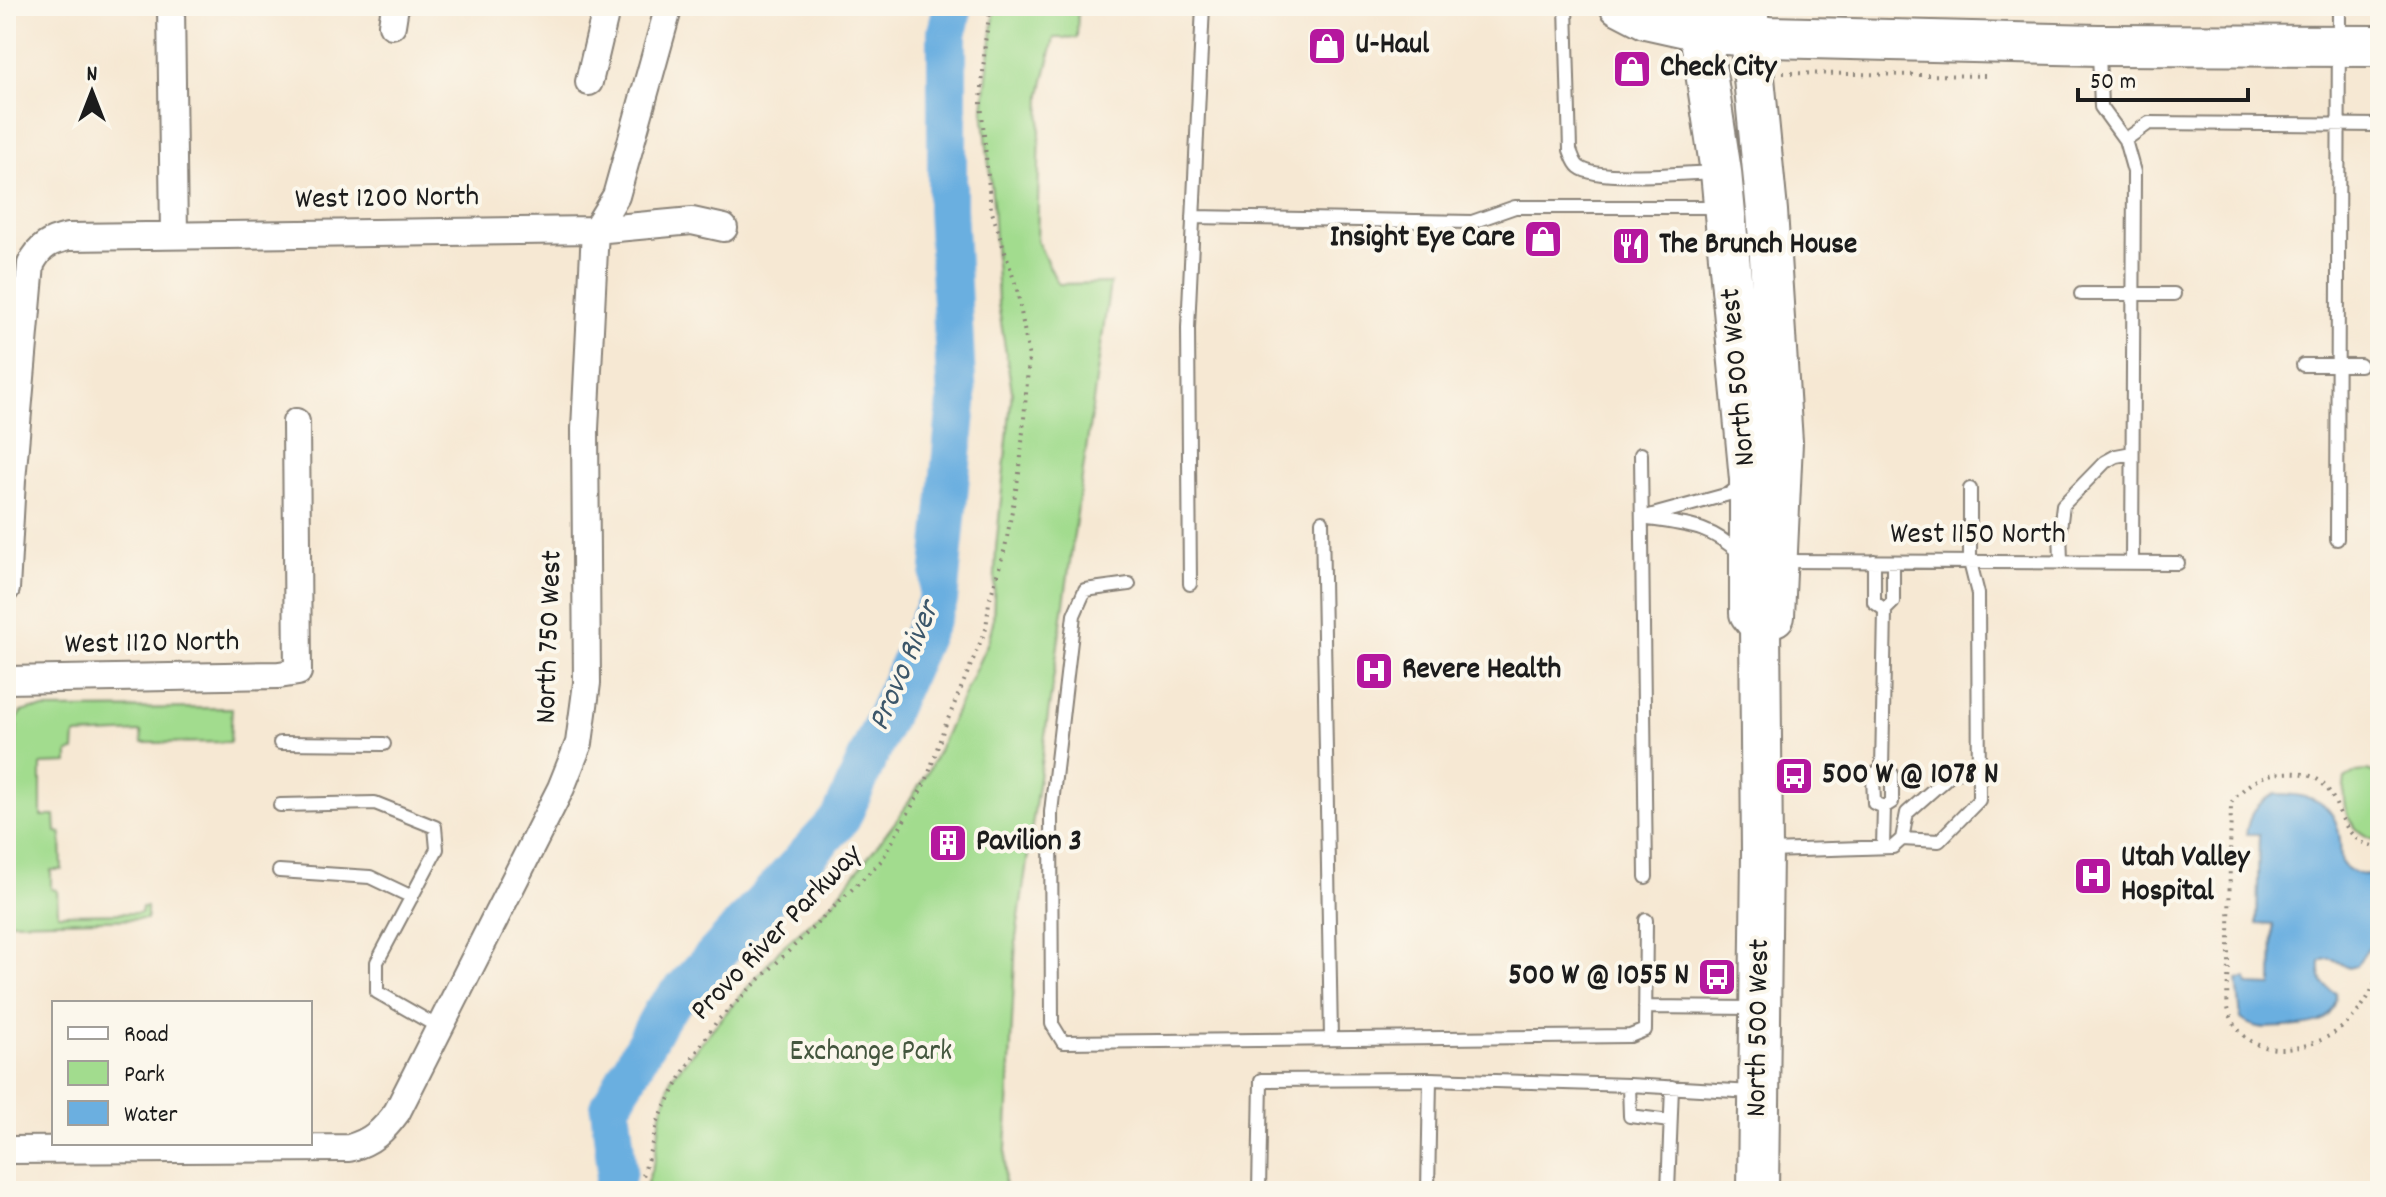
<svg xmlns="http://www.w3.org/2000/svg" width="2386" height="1197" font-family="Dekko,sans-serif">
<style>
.green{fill:#a2dc8e;stroke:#5f7c55;stroke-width:2}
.water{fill:#6bafe0;stroke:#44667e;stroke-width:2}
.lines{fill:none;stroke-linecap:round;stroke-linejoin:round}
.river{stroke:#6bafe0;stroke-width:40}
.service-casing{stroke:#898278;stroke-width:16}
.minor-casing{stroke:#898278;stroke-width:30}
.secondary-casing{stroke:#898278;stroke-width:40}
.primary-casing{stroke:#898278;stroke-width:44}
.path{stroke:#898278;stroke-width:4;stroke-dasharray:2 6;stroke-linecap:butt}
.service{stroke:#fff;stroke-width:12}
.minor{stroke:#fff;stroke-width:26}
.secondary{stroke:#fff;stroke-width:36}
.primary{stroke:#fff;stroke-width:40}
.labels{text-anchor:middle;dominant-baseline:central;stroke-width:8;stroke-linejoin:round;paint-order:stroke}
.poi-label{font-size:30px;font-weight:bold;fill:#1c1c1c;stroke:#fbf7ec;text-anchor:start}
.street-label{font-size:30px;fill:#1c1c1c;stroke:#fbf7ec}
.park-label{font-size:30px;fill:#44563e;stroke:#fbf7ec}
.water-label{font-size:32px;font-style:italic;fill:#3c576a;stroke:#fbf7ec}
</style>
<rect width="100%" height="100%" fill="#fbf7ec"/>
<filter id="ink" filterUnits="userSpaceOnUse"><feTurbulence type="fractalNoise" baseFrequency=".0125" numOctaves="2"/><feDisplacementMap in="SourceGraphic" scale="16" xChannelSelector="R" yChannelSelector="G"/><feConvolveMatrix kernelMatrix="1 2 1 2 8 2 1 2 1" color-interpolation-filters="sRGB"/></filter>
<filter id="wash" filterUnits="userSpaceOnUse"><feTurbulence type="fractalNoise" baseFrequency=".006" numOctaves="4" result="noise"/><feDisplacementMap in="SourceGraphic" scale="32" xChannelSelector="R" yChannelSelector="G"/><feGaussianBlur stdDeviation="1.8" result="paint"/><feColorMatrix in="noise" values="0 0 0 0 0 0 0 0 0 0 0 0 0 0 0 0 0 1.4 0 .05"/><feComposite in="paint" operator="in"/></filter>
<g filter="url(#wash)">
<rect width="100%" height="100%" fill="#f6e8d3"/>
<path class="green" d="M 995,6 L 1078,6 L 1077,38 L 1054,38 L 1041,94 L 1037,241 L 1058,284 L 1110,283 L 1016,938 L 1004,1191 L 644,1191 L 655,1159 L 661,1114 L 671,1078 L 780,949 L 832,903 L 899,817 L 929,770 L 988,642 L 993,622 L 996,548 L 1012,391 L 998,304 L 993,203 L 983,109 Z
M 232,708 L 230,742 L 142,743 L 141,732 L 75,735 L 74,751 L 68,752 L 68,763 L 41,764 L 41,816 L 55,816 L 56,832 L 61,833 L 62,870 L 51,870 L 51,889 L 57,890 L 58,914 L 141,913 L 142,907 L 147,907 L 147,919 L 6,922 L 17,720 L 21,712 L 32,709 Z
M 2367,771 L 2380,776 L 2380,841 C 2349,834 2340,808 2345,779 L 2357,772 Z"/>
<path class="water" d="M 2275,794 C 2309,794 2336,800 2340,840 C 2341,849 2339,857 2343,865 C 2356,876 2364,877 2380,871 L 2380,930 L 2356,966 L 2349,968 C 2337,963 2333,954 2320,962 C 2319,976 2321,986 2336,993 C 2336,1025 2308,1026 2284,1027 C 2266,1028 2255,1030 2241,1019 L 2237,980 L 2247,979 L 2248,985 L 2272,986 L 2273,925 L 2257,924 L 2259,834 L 2246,834 C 2249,813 2257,803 2275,794 Z"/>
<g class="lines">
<path class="river" d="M 613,1191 L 617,1169 L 610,1107 L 662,1013 L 841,818 L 938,600 L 957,402 L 947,209 L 947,33 L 953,6"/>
</g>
</g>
<g filter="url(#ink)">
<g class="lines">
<defs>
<path id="service" d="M 1566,6 L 1570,150 C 1573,157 1574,163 1579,167 C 1597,182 1687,173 1714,172
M 2099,52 L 2101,107 L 2125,140 L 2149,123 L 2380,125
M 2125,140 L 2134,172 L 2132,563
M 1193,217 L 1472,222 L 1515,207 L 1719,207
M 2081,294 L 2174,294
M 2303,365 L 2360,365
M 1641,454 L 1646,877
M 1649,516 L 1729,494 L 1741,485
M 1643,518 C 1686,525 1708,524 1742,555
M 1322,521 L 1331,1039
M 2337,539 L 2339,6
M 1781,561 L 2178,563
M 1874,561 L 1874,602 L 1885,610
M 2061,562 L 2060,529 L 2063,505 L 2105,462 L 2116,456 L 2132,453
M 1129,584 L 1085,590 L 1074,615 L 1051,812 L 1052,1024 L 1063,1042 L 1630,1036 L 1645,1030 L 1646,920
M 1190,584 L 1188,328 L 1203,6
M 280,743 L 384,744
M 1882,769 L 1885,610 L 1893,602 L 1893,562
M 1882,769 L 1892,774 L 1892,802 L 1884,807 L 1874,803 L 1873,775 Z
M 280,805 L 375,803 L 435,827 L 437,849 L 377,962 L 377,992 L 440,1028
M 1902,839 L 1939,841 L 1979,800 L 1978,594 L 1970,562 L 1970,489
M 1883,847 L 1884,807
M 1766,851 L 1893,847 L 1902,839 L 1907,813 L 1951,774 L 1978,769
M 279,871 L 370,877 L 412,897
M 1645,1007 L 1754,1008
M 1629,1085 L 1630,1116 L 1670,1121
M 1259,1191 L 1261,1080 L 1430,1079 L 1629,1085 L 1753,1092
M 1428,1191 L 1430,1079
M 1668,1191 L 1672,1087"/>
<path id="minor" d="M 171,6 L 174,235
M 392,25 L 395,6
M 589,82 L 607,6
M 6,589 L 12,480 L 31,264 C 40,246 50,241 68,237 L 595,230 L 692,221 L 724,228
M 6,680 L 279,675 L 298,672 L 296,422
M 6,1150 L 349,1148 C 372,1142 384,1130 397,1112 L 561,788 L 579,743 L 587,683 L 585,429 L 595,230 L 616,196 L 669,6"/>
<path id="secondary" d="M 1618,6 L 1645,20 L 1699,32"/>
<path id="primary" d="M 1696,6 L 1721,172 L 1750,479 L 1750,613 L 1760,626 L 1762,851 L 1758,1191
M 1747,6 L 1767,211 L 1782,442 L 1774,616
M 1699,32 L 1769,37 L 2099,45 L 2380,46"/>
</defs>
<use href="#service" class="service-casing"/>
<use href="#minor" class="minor-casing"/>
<use href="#secondary" class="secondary-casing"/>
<use href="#primary" class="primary-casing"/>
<path class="path" d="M 1783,73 L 1990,76
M 2380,847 C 2322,842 2355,767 2282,773 C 2260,774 2243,787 2231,803 C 2230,857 2229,910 2229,963 C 2229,977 2225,999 2229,1012 C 2245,1055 2285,1055 2321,1040 C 2351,1027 2373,998 2380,966
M 639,1191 L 658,1121 L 684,1071 L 717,1021 L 882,860 L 927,779 L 943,731 L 986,629 L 989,602 L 1005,548 L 1020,468 L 1029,357 L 1017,289 L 991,209 L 981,103 L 985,42 L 991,6"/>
<use href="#service" class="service"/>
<use href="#minor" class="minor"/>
<use href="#secondary" class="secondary"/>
<use href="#primary" class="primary"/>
</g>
</g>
<defs>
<symbol id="shop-square" viewBox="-11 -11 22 22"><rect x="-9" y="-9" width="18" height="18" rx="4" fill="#b5179e" stroke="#fbf7ec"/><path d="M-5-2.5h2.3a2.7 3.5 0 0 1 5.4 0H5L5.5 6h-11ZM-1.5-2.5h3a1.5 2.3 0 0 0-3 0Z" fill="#fff"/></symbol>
<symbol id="restaurant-square" viewBox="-11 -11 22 22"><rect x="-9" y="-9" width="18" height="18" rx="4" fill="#b5179e" stroke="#fbf7ec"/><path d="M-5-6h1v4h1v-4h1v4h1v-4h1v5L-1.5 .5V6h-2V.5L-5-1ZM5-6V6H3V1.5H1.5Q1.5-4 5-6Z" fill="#fff"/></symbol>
<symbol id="hospital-square" viewBox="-11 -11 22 22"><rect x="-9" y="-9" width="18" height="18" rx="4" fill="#b5179e" stroke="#fbf7ec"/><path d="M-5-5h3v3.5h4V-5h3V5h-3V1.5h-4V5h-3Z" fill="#fff"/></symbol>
<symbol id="bus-square" viewBox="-11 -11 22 22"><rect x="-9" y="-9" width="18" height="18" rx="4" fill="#b5179e" stroke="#fbf7ec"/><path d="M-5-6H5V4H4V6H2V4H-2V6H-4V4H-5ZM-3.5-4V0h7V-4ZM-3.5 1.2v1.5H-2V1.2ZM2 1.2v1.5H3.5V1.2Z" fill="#fff"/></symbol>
<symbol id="building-square" viewBox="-11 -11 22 22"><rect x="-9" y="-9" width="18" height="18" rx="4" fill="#b5179e" stroke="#fbf7ec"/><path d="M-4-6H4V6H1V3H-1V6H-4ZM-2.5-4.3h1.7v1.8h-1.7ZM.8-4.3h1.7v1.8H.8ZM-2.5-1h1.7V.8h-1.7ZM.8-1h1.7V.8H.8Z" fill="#fff"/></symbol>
</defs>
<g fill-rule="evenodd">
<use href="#shop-square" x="1305" y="24" width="44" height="44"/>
<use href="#shop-square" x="1610" y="47" width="44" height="44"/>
<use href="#shop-square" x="1521" y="217" width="44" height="44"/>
<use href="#restaurant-square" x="1609" y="224" width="44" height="44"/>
<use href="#hospital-square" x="1352" y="649" width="44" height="44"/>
<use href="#bus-square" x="1772" y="754" width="44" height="44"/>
<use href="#building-square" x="926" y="821" width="44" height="44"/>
<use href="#hospital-square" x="2071" y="854" width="44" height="44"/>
<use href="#bus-square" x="1695" y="955" width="44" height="44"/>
</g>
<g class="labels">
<g class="poi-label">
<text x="1355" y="46">U-Haul</text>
<text x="1660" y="69">Check City</text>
<text x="1515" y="239" text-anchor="end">Insight Eye Care</text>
<text x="1659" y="246">The Brunch House</text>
<text x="1402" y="671">Revere Health</text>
<text x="1822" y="776">500 W @ 1078 N</text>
<text x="976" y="843">Pavilion 3</text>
<text x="2121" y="859">Utah Valley<tspan x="2121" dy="34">Hospital</tspan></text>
<text x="1689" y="977" text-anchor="end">500 W @ 1055 N</text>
</g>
<g class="street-label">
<text transform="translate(387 200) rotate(-1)">West 1200 North</text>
<text transform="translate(1740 377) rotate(-95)">North 500 West</text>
<text x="1978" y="536">West 1150 North</text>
<text transform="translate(551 637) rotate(-88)">North 750 West</text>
<text transform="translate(152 645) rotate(-1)">West 1120 North</text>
<text transform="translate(778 934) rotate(-46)">Provo River Parkway</text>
<text transform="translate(1760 1028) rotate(-89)">North 500 West</text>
</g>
<g class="park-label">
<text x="871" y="1053">Exchange Park</text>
</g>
<g class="water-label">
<text transform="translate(906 667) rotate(-67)">Provo River</text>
</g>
</g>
<rect width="2386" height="1197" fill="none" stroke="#fbf7ec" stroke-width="32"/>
<rect x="52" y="1001" width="260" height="144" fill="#fbf7ec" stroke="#a29f99" stroke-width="2"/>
<rect x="68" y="1027" width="40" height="12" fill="#ffffff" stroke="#a29f99" stroke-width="2"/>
<text x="124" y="1041" font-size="24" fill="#1c1c1c">Road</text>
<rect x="68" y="1061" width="40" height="24" fill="#a2dc8e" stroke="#a29f99" stroke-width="2"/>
<text x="124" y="1081" font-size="24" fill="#1c1c1c">Park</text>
<rect x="68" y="1101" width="40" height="24" fill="#6bafe0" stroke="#a29f99" stroke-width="2"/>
<text x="124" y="1121" font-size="24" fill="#1c1c1c">Water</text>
<g transform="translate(92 92)" stroke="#fbf7ec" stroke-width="6" paint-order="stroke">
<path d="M0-6L14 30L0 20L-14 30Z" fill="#1c1c1c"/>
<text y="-12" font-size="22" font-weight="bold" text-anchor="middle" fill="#1c1c1c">N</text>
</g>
<path d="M2078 88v12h170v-12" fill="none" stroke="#1c1c1c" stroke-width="4"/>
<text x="2090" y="88" font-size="24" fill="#1c1c1c" stroke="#fbf7ec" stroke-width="6" paint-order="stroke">50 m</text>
</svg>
